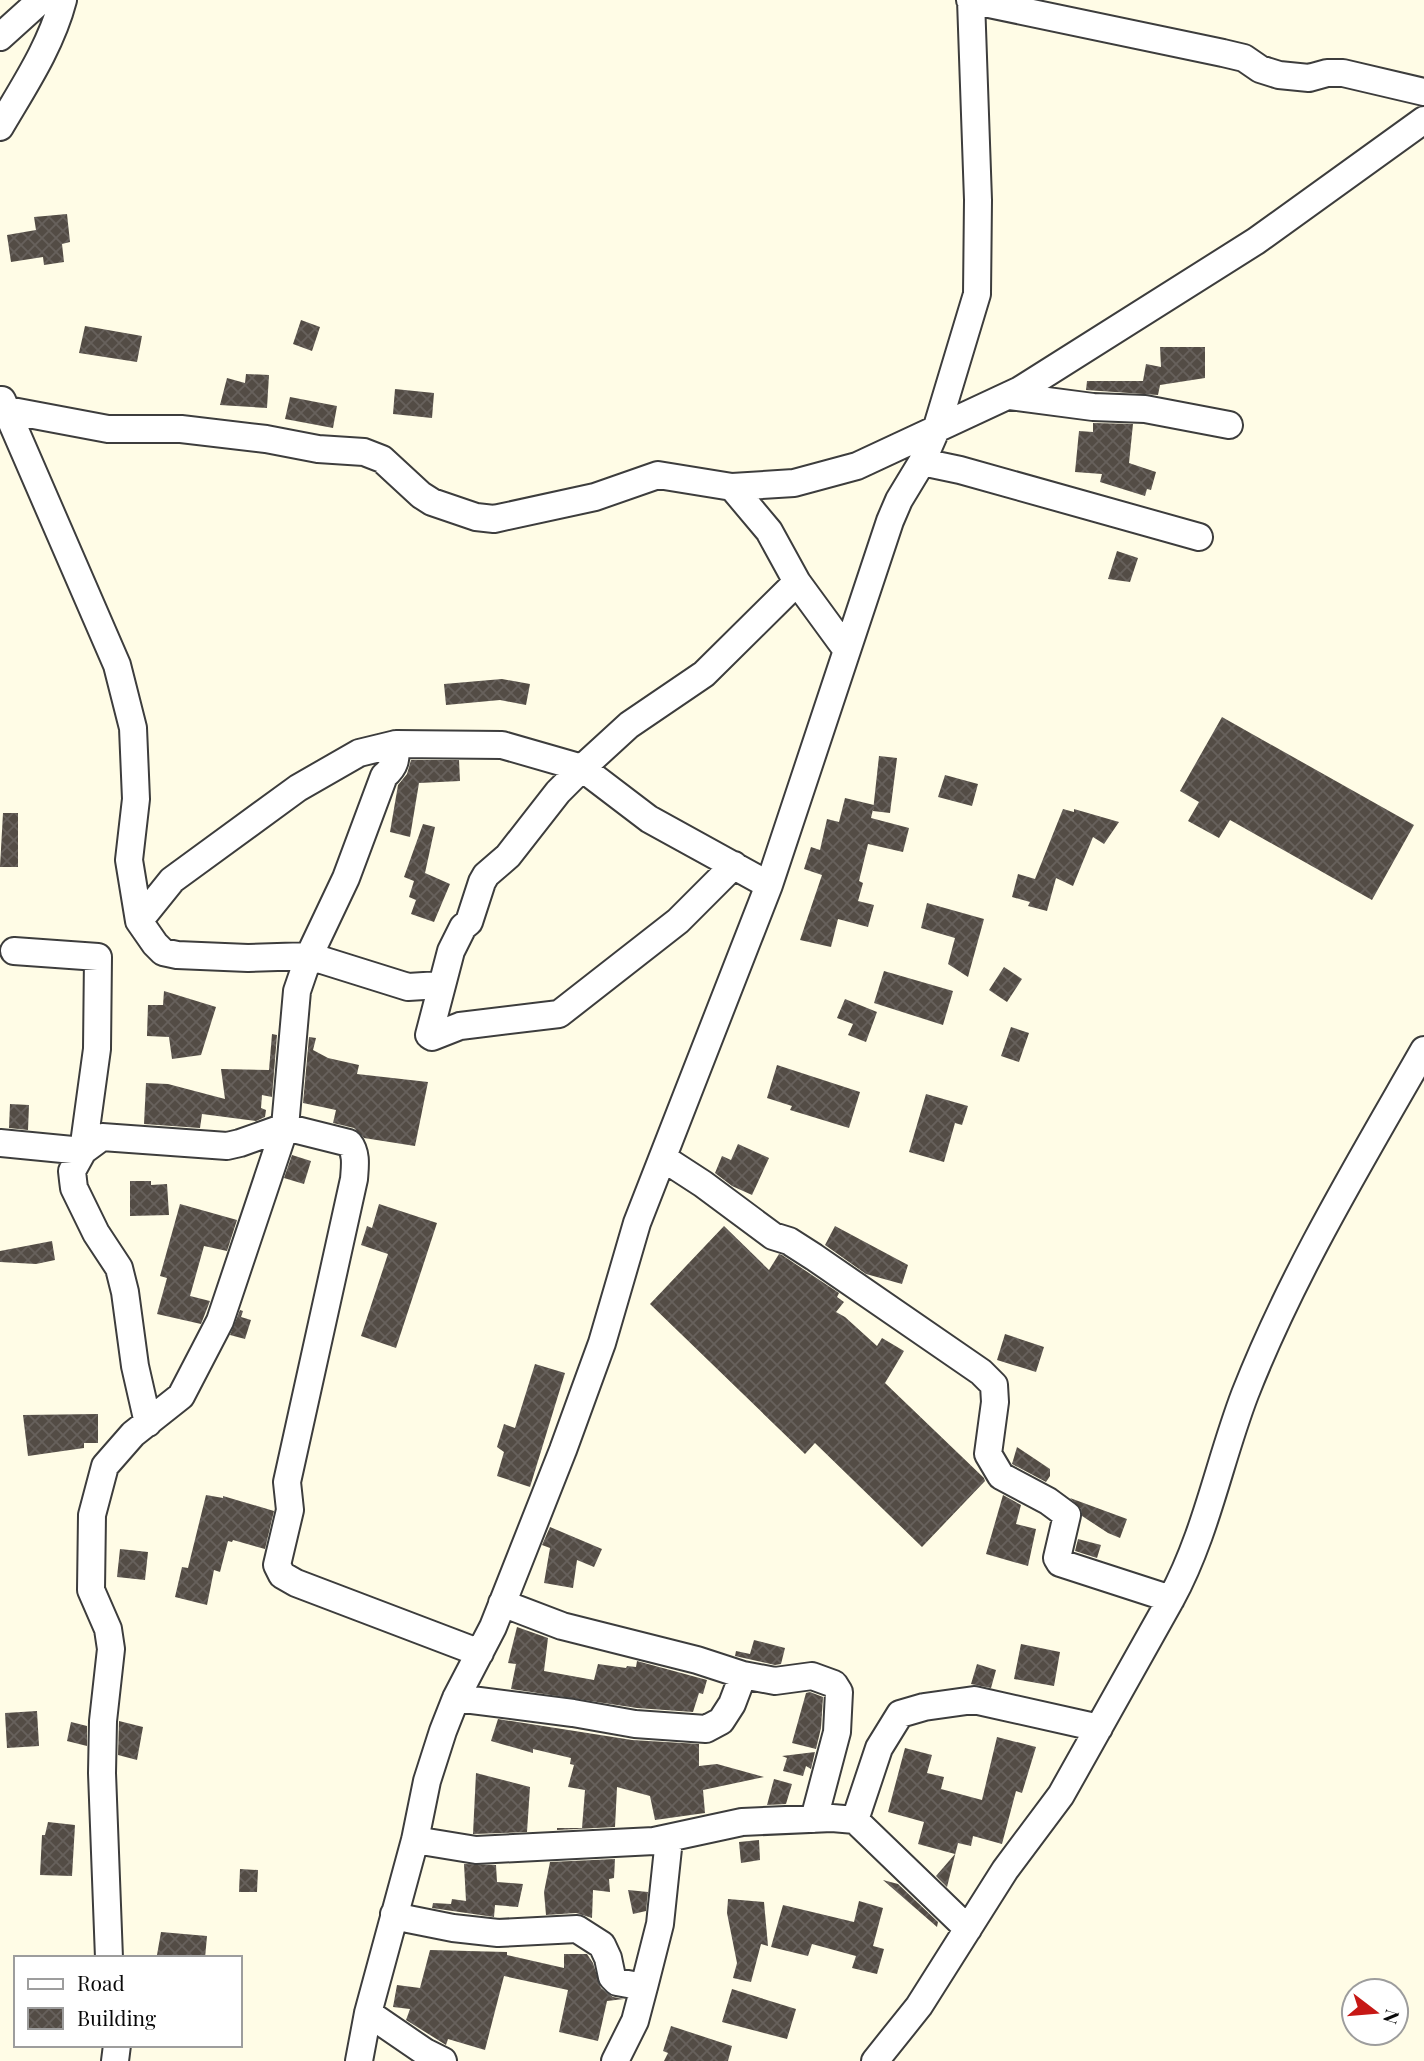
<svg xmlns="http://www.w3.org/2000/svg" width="1424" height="2061" font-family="'Playfair Display',serif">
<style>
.building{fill:url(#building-cross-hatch)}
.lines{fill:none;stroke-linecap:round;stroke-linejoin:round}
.street-casing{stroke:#3d3d3d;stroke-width:30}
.street{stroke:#fff;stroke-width:26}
</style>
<defs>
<pattern id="building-cross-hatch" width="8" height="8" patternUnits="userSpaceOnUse" patternTransform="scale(1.75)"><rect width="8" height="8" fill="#534c45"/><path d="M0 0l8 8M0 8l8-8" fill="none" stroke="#67615c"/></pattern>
</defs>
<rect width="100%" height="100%" fill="#fffce6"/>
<path class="building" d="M 67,214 L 70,242 L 62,244 L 64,262 L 44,265 L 43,257 L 11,262 L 7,235 L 36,230 L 34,217 Z
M 301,320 L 320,327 L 312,351 L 293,344 Z
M 85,326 L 142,336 L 137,362 L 79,353 Z
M 1160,347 L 1205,347 L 1205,378 L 1160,385 L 1158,395 L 1086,390 L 1087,381 L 1143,381 L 1146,364 L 1161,367 Z
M 246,374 L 269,375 L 267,408 L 220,405 L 227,378 L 245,383 Z
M 395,389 L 434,393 L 432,418 L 393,414 Z
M 290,397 L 337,406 L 333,428 L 285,419 Z
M 1093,423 L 1133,424 L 1129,463 L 1156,472 L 1151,490 L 1147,489 L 1145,496 L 1100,482 L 1102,474 L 1075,472 L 1079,431 L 1093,432 Z
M 1117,551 L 1138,558 L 1130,582 L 1108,579 Z
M 502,679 L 530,684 L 526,705 L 500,700 L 446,705 L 444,684 Z
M 1222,717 L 1414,825 L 1372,900 L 1230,820 L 1219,838 L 1188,821 L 1199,802 L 1180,791 Z
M 879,756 L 897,758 L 890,813 L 873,811 Z
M 411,760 L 459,760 L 460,781 L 419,783 L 410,837 L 390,832 L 398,785 L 407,774 Z
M 945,775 L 978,784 L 972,806 L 938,797 Z
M 845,798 L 874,805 L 871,818 L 909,828 L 903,852 L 868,844 L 859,881 L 863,883 L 858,901 L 874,905 L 868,927 L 838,919 L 831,947 L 800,940 L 822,875 L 804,869 L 811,847 L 820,850 L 827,819 L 839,822 Z
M 1063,809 L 1074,812 L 1074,809 L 1119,822 L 1104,844 L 1093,837 L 1073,886 L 1056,878 L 1047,911 L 1028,906 L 1030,902 L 1012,897 L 1018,874 L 1035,879 Z
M 3,813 L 18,813 L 18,867 L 0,867 Z
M 423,824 L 435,827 L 425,873 L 450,884 L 434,922 L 411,914 L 416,900 L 409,897 L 414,881 L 404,877 Z
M 927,903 L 984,919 L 968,977 L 948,964 L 955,938 L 921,928 Z
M 1004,967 L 1022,979 L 1007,1002 L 989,990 Z
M 884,971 L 953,991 L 943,1025 L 874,1003 Z
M 164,991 L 216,1007 L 201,1055 L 172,1059 L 169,1037 L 147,1036 L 148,1005 L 163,1005 Z
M 845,999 L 877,1012 L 866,1042 L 848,1035 L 853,1024 L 837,1018 Z
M 1011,1027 L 1029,1033 L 1019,1062 L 1001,1056 Z
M 272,1034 L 277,1035 L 272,1097 L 262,1095 L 261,1108 L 266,1110 L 265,1117 L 256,1121 L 202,1114 L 200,1128 L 144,1124 L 146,1083 L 168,1084 L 225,1099 L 221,1069 L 269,1070 Z
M 309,1037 L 316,1038 L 313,1050 L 328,1058 L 359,1065 L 357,1074 L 428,1082 L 415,1146 L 364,1138 L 354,1128 L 333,1123 L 336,1110 L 303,1103 Z
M 777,1065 L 860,1092 L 849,1128 L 790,1110 L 792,1106 L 767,1098 Z
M 926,1094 L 968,1106 L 962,1125 L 955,1123 L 944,1162 L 909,1152 Z
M 10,1104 L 29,1105 L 28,1130 L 9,1128 Z
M 738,1144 L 769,1158 L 752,1195 L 732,1186 L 715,1173 L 722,1156 L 731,1160 Z
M 292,1155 L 311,1161 L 304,1184 L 284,1178 Z
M 130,1181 L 151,1181 L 151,1185 L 167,1184 L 169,1215 L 130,1216 Z
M 180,1204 L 237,1220 L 227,1251 L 204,1246 L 190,1296 L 210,1301 L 201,1324 L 157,1314 L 167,1278 L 160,1276 Z
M 379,1204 L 437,1223 L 396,1348 L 361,1336 L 388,1254 L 361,1245 L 367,1226 L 372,1228 Z
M 724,1226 L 769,1270 L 779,1254 L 782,1255 L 839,1293 L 837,1297 L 844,1302 L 836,1312 L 845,1317 L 877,1346 L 882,1338 L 904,1351 L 885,1383 L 984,1478 L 985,1481 L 922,1547 L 815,1443 L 805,1454 L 650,1304 Z
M 835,1226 L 908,1265 L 902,1284 L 866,1274 L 825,1245 Z
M 52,1241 L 55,1260 L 36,1264 L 0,1262 L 0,1251 Z
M 240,1310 L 243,1311 L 241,1317 L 251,1320 L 245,1339 L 230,1335 Z
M 1005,1334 L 1044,1347 L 1036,1372 L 997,1360 Z
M 535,1364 L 565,1373 L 530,1487 L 497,1476 L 504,1452 L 497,1447 L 504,1424 L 515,1428 Z
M 98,1414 L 98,1443 L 84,1443 L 84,1448 L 28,1456 L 23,1415 Z
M 1017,1447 L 1050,1469 L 1050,1476 L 1046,1482 L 1012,1464 Z
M 206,1495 L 223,1498 L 223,1496 L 274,1511 L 265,1549 L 233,1540 L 232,1542 L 228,1541 L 220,1572 L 214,1570 L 207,1605 L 175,1597 L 182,1567 L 188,1568 Z
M 1003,1495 L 1021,1505 L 1016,1524 L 1036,1529 L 1028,1566 L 986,1554 Z
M 1070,1498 L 1127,1519 L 1120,1538 L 1108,1533 L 1082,1516 L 1081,1509 Z
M 550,1527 L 602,1549 L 594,1567 L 577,1560 L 573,1588 L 544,1583 L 550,1548 L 542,1545 Z
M 1078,1539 L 1101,1545 L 1097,1558 L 1075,1551 Z
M 120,1549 L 148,1552 L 145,1580 L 117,1577 Z
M 517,1627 L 548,1638 L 544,1671 L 594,1680 L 598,1664 L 626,1668 L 627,1666 L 636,1667 L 637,1661 L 707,1680 L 703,1694 L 699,1693 L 693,1712 L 637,1708 L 511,1689 L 516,1664 L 508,1663 Z
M 754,1640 L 785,1648 L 781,1664 L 775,1665 L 735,1656 L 736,1651 L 750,1654 Z
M 1021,1644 L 1060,1652 L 1054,1686 L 1014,1679 Z
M 977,1664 L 996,1670 L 991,1688 L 971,1684 Z
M 810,1692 L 823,1697 L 821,1728 L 816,1749 L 792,1743 L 806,1693 Z
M 37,1711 L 39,1746 L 7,1748 L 5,1713 Z
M 498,1719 L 632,1740 L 699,1744 L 699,1766 L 717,1764 L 764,1777 L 703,1790 L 705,1813 L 655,1820 L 650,1796 L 617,1787 L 615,1827 L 557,1830 L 557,1828 L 582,1828 L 585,1790 L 568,1787 L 574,1765 L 570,1764 L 571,1758 L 533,1749 L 533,1753 L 491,1741 Z
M 119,1721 L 143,1727 L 137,1760 L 118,1755 Z
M 71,1722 L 87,1726 L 87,1746 L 67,1741 Z
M 997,1737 L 1036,1747 L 1022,1793 L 1016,1791 L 1002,1844 L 973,1836 L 971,1846 L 958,1843 L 947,1887 L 936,1876 L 955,1854 L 918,1844 L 924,1822 L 888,1812 L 905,1748 L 932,1755 L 927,1773 L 944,1777 L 941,1789 L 982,1800 Z
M 815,1752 L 811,1769 L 806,1766 L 803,1776 L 783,1771 L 787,1758 L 782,1756 Z
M 476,1773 L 530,1787 L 527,1832 L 473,1834 Z
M 774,1779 L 792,1784 L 786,1804 L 767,1805 Z
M 48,1822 L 75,1825 L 72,1876 L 40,1875 L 42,1835 L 45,1835 Z
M 759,1840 L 760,1860 L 741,1863 L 739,1842 Z
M 615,1859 L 614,1878 L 609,1879 L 610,1892 L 593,1890 L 592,1918 L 576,1913 L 546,1915 L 544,1892 L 550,1862 Z
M 464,1864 L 496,1865 L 497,1882 L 523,1884 L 518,1907 L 495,1905 L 494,1917 L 432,1908 L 433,1903 L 451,1904 L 452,1899 L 466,1901 Z
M 240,1869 L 258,1870 L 257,1892 L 239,1892 Z
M 883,1880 L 898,1884 L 938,1922 L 937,1927 Z
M 628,1890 L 648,1892 L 646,1911 L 633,1914 Z
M 728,1899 L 764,1902 L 768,1946 L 761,1944 L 751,1982 L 733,1978 L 737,1963 L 727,1913 Z
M 859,1901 L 883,1908 L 873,1946 L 884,1949 L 877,1974 L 852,1968 L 856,1956 L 812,1944 L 808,1956 L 771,1947 L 783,1905 L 854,1922 Z
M 161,1932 L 207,1936 L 205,1958 L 157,1955 Z
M 430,1950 L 507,1952 L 507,1955 L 564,1968 L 564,1954 L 587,1954 L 593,1963 L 601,1988 L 613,1997 L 624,1999 L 607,2001 L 598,2041 L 559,2032 L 568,1990 L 504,1976 L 485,2050 L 448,2039 L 446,2045 L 406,2020 L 410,2009 L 393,2007 L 397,1985 L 420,1988 Z
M 732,1989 L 796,2009 L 787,2039 L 722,2022 Z
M 671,2026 L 732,2046 L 728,2061 L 664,2061 L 668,2053 L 663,2051 Z"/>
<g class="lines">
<defs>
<path id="street" d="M 970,0 L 1223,53 L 1244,58 L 1260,69 L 1279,75 L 1309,78 L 1327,73 L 1343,73 L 1424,92
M 0,37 L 41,0
M 0,127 C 24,86 51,46 63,0
M 1010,396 L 1093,407 L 1145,409 L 1229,425
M 2,400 L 117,665 L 133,728 L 136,799 L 129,860 L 139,921 L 155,944 L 163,952 L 177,955 L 248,958 L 309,956 L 408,987 L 440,985
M 7,410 L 108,429 L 181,429 L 266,439 L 318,449 L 364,452 L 382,459 L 421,495 L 432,502 L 476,517 L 494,519 L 595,497 L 658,475 L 732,487 L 794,483 L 857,466 L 1020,390 L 1256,241 L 1424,120
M 922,462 L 960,470 L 1199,537
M 732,487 L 769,531 L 797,582 L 846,649
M 734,865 L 678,921 L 559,1014 L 460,1026 L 432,1037 L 429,1035 L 451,951 L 463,927 L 469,922 L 482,882 L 486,875 L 508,856 L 558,792 L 582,768 L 629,725 L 704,674 L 797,582
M 139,921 L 172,880 L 298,788 L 359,753 L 396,744 L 502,745 L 582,768 L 649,819 L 769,885
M 14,951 L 98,957 L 97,1049 L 83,1151 L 72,1171 L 73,1180 L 74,1188 L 96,1233 L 119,1268 L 125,1292 L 135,1366 L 148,1423
M 0,1143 L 83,1151 L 102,1137 L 227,1146 L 240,1143 L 285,1127 L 349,1143 C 357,1153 355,1166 354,1179 L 287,1482 L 290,1510 L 277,1565 L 282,1575 L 296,1583 L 480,1653
M 663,1158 L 703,1184 L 773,1236 L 789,1241 L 814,1257 L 981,1372 L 994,1385 L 995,1402 L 988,1454 L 1001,1476 L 1048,1501 L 1067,1515 L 1057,1558 L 1060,1563 L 1171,1599
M 502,1603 L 562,1626 L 697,1660 L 743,1675 L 775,1681 L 812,1676 L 834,1684 L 839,1692 L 837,1732 L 814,1819
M 456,1698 L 573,1713 L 635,1724 L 706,1729 L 721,1721 L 732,1704 L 743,1675
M 855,1820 L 879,1748 L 900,1714 L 924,1707 L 974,1700 L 1099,1728
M 415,1840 L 476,1850 L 654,1841 L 742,1822 L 832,1818 L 855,1820 L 968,1929
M 394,1914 L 408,1919 L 453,1928 L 498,1933 L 577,1929 L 602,1945 L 608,1958 L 612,1977 L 617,1982 L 644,1987 L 635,2021 L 615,2061
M 109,1958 L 102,1773 L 103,1721 L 111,1649 L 108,1629 L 91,1590 L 92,1515 L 105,1466 L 133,1434 L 181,1396 L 220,1321 L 285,1127 L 297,991 L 309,956 L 346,878 L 384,776 C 396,766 396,759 396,744
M 644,1987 L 660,1924 L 669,1839
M 368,2013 L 425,2052 L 443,2061
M 115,2061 L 117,2045
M 359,2061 L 368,2013 L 415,1840 L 427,1781 L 443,1731 L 456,1698 L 493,1627 L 563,1450 L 602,1343 L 637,1223 L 769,885 L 890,521 L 899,500 L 922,462 L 936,430 L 977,294 L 978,200 L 971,0
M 875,2061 L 919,2006 L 1005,1870 L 1061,1795 L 1171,1599 C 1206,1535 1219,1462 1245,1394 C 1292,1274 1360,1162 1424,1050"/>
</defs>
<use href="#street" class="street-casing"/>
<use href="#street" class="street"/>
</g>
<rect x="14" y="1956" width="228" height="91" fill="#ffffff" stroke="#9d9d9d" stroke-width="2"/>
<rect x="28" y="1979" width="35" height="10" fill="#ffffff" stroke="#9d9d9d" stroke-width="2"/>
<text x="77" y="1991" font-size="21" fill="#0a0a0a">Road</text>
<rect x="28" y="2008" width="35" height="21" fill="url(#building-cross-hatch)" stroke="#9d9d9d" stroke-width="2"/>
<text x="77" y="2026" font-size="21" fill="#0a0a0a">Building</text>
<g transform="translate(1375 2012) rotate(106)"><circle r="33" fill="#ffffff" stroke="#9d9d9d" stroke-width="2"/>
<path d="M0-5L12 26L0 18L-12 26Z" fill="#c61815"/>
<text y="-10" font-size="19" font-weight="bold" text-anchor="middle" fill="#0a0a0a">N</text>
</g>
</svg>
